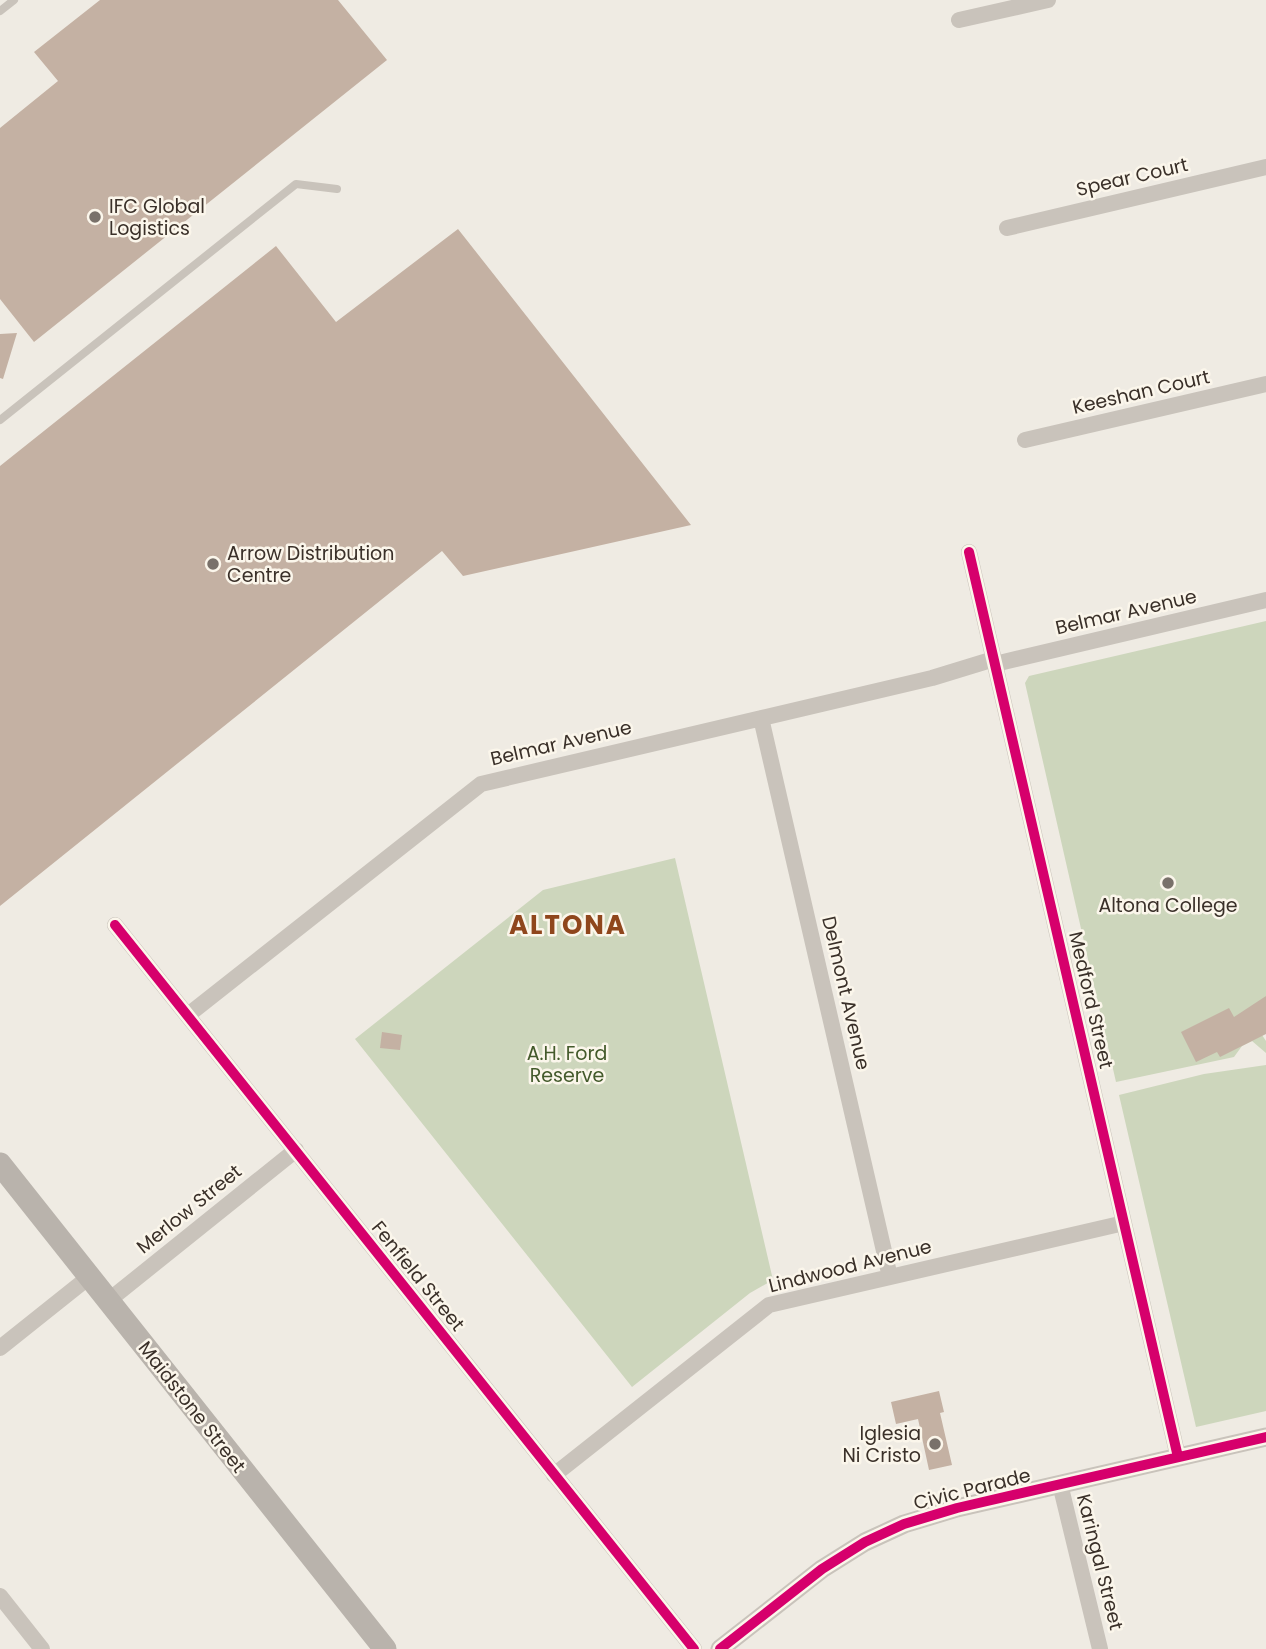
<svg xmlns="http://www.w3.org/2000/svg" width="1266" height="1649" font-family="Poppins,sans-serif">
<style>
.green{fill:#cdd6bc}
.building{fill:#c4b1a3}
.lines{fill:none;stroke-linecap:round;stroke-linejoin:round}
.service{stroke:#c9c3bb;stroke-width:8}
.minor{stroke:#c9c3bb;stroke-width:16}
.tertiary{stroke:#c9c3bb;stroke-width:19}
.secondary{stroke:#b9b3ac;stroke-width:23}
.cycleway-casing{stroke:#fbf6eb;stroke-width:15}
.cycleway{stroke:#d6006c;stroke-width:10}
.poi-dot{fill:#79716a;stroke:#fbf6eb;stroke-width:2.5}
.labels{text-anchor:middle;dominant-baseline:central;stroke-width:5;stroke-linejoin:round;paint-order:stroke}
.street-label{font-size:19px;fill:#3a3029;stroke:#fbf6eb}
.poi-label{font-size:19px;fill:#3a3029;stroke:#fbf6eb;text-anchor:start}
.park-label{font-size:19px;fill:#435a2b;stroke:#fbf6eb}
.district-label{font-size:26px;font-weight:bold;letter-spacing:2px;fill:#8f461c;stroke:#fbf6eb}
</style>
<rect width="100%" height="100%" fill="#efebe3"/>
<path class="green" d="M 1266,621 L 1266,996 L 1258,1029 L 1266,1041 L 1266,1053 L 1252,1041 L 1242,1046 L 1234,1057 L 1116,1082 L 1025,683 L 1029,676 Z
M 675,858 L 773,1280 L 750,1293 L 632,1387 L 355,1039 L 543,890 Z
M 1266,1065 L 1266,1411 L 1196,1427 L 1119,1095 L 1204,1074 Z"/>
<path class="building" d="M 100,0 L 338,0 L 387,60 L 34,342 L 0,299 L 0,128 L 58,81 L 34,52 Z
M 458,229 L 691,525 L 463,576 L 442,551 L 0,906 L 0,466 L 276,246 L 336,322 Z
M 17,333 L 3,379 L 0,378 L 0,334 Z
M 1266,996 L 1266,1034 L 1220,1057 L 1217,1052 L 1196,1062 L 1181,1032 L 1229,1008 L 1234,1017 Z
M 382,1032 L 402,1035 L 400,1050 L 380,1048 Z
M 939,1391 L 944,1412 L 940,1413 L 952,1465 L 929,1470 L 918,1419 L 896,1424 L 891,1402 Z"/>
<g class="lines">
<path class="service" d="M 0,11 L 14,0
M 0,420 L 296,184 L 337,189"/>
<path class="minor" d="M 959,20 L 1048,0
M 1007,228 L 1266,167
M 1025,440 L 1266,384
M 969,552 L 1178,1457
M 995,664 L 1266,600
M 761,718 L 890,1277
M 115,925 L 694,1649
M 188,1015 L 481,784 L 932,678 L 994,659
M 108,1301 L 296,1150
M 0,1348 L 89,1277
M 554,1475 L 769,1305 L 1124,1223
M 1060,1484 L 1100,1649
M 0,1596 L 42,1649"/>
<path class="tertiary" d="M 720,1649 L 822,1569 L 865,1542 L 904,1524 L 957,1508 L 1266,1437"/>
<path class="secondary" d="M 0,1164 L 385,1649"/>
<defs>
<path id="cycleway" d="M 969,552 L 1178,1457
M 115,925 L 694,1649
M 720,1649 L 822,1569 L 865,1542 L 904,1524 L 957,1508 L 1266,1437"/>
</defs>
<use href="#cycleway" class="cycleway-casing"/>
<use href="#cycleway" class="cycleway"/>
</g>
<g class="poi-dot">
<circle cx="95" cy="217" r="7"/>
<circle cx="213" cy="564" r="7"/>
<circle cx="1168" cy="883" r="7"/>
<circle cx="935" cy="1444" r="7"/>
</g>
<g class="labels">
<g class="street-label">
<text transform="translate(1132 177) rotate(-13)">Spear Court</text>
<text transform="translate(1141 392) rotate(-13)">Keeshan Court</text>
<text transform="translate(1126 612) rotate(-13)">Belmar Avenue</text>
<text transform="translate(561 743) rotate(-13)">Belmar Avenue</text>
<text transform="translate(846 993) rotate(77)">Delmont Avenue</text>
<text transform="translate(1091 1000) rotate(77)">Medford Street</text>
<text transform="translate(189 1209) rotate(-39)">Merlow Street</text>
<text transform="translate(850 1266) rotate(-14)">Lindwood Avenue</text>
<text transform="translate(418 1276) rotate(51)">Fenfield Street</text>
<text transform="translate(192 1407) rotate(52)">Maidstone Street</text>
<text transform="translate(972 1489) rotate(-14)">Civic Parade</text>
<text transform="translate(1100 1562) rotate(76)">Karingal Street</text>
</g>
<g class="poi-label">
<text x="109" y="206">IFC Global<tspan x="109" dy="22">Logistics</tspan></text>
<text x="227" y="553">Arrow Distribution<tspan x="227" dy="22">Centre</tspan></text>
<text x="1168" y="905" text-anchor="middle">Altona College</text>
<text x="921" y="1433" text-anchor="end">Iglesia<tspan x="921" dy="22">Ni Cristo</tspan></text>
</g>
<g class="park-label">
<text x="567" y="1053">A.H. Ford<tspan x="567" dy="22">Reserve</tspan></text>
</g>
<g class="district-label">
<text x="568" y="925">ALTONA</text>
</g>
</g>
</svg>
